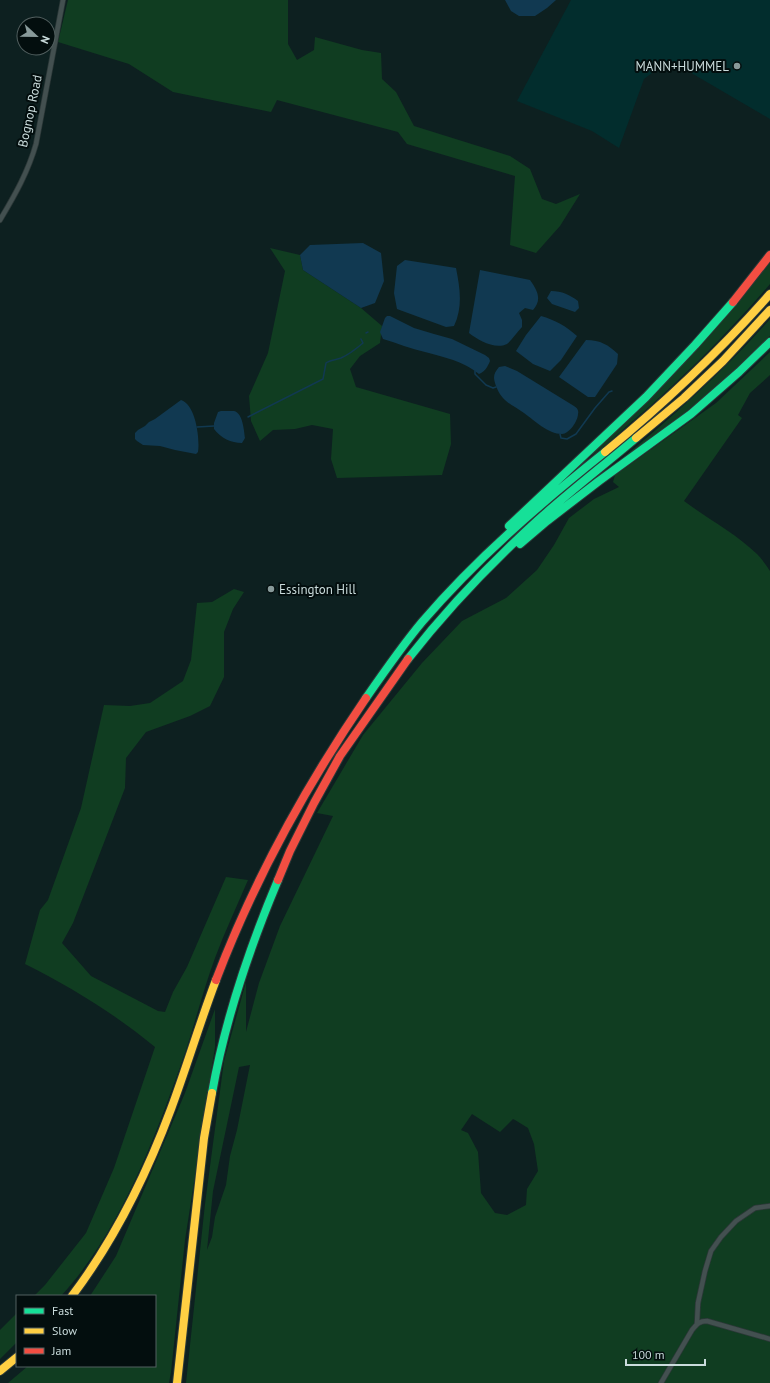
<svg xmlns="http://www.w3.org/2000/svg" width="770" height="1383" font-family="'PT Sans',sans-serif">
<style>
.built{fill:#022d2d}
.green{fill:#103d21;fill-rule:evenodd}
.water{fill:#113951}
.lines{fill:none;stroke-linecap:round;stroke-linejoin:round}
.stream{stroke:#113951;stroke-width:1.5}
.street-casing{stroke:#2c3838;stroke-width:6}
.fast-casing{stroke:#2c3838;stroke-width:10}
.slow-casing{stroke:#2c3838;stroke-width:10}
.jam-casing{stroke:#2c3838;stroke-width:10}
.street{stroke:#435050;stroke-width:4.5}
.fast{stroke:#16e098;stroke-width:8}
.slow{stroke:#ffcf43;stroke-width:8}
.jam{stroke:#f24e42;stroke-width:8}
.poi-dot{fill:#889a9a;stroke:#030e0e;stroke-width:1.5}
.labels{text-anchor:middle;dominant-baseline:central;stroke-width:4;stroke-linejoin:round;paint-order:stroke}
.poi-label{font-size:13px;fill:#cadcdc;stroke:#030e0e;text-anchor:end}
.street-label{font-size:13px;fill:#cadcdc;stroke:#030e0e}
</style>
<rect width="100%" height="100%" fill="#0d2020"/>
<path class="built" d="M 571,0 L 770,0 L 770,119 L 669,60 L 644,79 L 619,148 L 592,131 L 517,101 Z"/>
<path class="green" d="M 68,0 L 288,0 L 288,44 L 297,60 L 314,50 L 315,37 L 362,50 L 381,53 L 382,79 L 396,92 L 414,126 L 510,156 L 530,169 L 542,199 L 556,204 L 580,194 L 560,226 L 536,253 L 510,245 L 515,176 L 407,144 L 398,132 L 277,100 L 271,112 L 173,92 L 129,64 L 58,42 Z
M 270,248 L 300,255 L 303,270 L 361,308 L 382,326 L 380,343 L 360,356 L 350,369 L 356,387 L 450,414 L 451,444 L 442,475 L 337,478 L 331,459 L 333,429 L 312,425 L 295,429 L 273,430 L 260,441 L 251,421 L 249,396 L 268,353 L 285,271 Z
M 770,260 L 770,284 C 728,333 683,378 634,420 C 623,429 603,449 592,455 L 591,454 Z
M 770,319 L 770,336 C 725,384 672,423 620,463 L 618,462 C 672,417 724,371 770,319 Z
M 770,352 L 770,375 L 750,393 L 738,415 L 742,418 L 684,501 C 708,519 735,533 757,554 C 762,559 766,565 770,571 L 770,1383 L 186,1383 L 205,1204 L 224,1061 L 246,982 L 246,1032 L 259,983 L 280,926 L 333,816 L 317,813 L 363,735 L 422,663 L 462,621 L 506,598 L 537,570 L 554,545 L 569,518 L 594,499 L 619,487 L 613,482 L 615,475 L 716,403 ZM 250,1065 L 237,1130 L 230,1156 L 226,1185 L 215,1217 L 212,1237 L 207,1250 L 213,1191 L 239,1067 ZM 472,1114 L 500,1132 L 513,1119 L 515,1120 L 528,1128 L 534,1144 L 538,1171 L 527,1189 L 526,1205 L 507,1215 L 495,1213 L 481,1193 L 478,1152 L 468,1133 L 461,1130 Z
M 234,589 L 244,592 L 233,609 L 224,632 L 224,677 L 210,706 L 190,716 L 146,732 L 126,758 L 125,788 L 73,923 L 62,943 L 91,976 L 158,1011 L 165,1012 L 173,992 L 187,967 L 226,877 L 248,880 C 237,906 225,931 215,958 C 204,988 196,1019 186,1050 C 157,1133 121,1231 61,1296 L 34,1296 L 45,1285 L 86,1233 L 114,1168 L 155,1047 C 115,1014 71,987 25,964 L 40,910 L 48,900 L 81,808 L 104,705 L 130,706 L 150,703 L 183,681 L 191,660 L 197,603 L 212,602 Z
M 215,1009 L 215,1047 L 185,1240 L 171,1372 L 169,1383 L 8,1383 L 28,1366 L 155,1366 L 155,1296 L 90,1296 L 116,1256 L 185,1093 Z
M 17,1313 L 17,1342 L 0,1359 L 0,1330 Z"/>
<path class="water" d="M 505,0 L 556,0 L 547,8 L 535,16 L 519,16 L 511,11 Z
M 363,243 L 381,253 L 384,281 L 375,303 L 361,308 L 303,270 L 300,255 L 310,245 Z
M 405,260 L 456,268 C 460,288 463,307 454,326 L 446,327 L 397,309 L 394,293 L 397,266 Z
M 480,270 L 530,280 C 538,291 542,300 533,310 L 525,308 L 519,313 L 522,320 L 522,327 C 517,332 512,340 507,344 C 495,350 478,340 469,333 Z
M 551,291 C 562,291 570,295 578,301 L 579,308 L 575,312 L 552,304 L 547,298 Z
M 387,316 L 390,316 L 414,328 L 434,334 L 452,339 L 485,355 L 489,358 L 490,361 C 488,366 485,372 479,374 C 461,360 446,358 425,352 C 411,349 397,343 383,339 L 380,332 L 385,318 Z
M 541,316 C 555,320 566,326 577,336 L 561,360 L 550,371 L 533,364 L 516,351 L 526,335 Z
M 586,340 C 601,340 608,345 618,354 L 617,364 L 595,397 L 588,397 L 559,377 Z
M 505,366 L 517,371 L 574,406 C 577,408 579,410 578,414 C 578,421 569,434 562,434 C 548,434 534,420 524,413 C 511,404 502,402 496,386 C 493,378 493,374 499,367 Z
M 181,400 C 196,405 200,439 198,452 L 196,454 L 175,450 L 160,446 L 143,445 L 137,441 L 135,439 L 135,433 L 138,430 L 145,426 L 149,422 L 155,419 Z
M 221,411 C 225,411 230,411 234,411 C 243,413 244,431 245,438 L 242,443 C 231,443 221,438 214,429 L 214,423 L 218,412 Z"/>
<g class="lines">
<path class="stream" d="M 366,333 L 368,332
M 475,371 L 475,374 L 486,385 L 493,388 L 496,387
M 248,417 L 323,379 L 326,363 C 330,360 336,360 341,358 C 350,354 356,349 363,343 L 361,339
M 197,427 L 214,426
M 560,434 L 561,438 L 567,439 L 576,434 L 595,408 L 609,392 L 612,391"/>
<defs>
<path id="street" d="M 0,220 C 15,195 28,172 36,144 L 63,0
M 697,1323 L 698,1303 L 705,1271 L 711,1251 L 721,1237 L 736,1221 L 755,1208 L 770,1206
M 661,1383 L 692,1330 C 697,1324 699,1321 707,1321 L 770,1339"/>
<path id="fast" d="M 509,526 L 646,397 L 695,345 L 733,302
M 520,544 L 547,521 L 599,481 L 691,414 L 739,372 L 770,342
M 408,659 C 447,609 491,563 537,521 C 569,492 603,466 636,438
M 366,698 C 384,672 402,646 422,622 C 477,558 540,504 605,452
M 212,1093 C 225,1020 249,949 278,880"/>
<path id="slow" d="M 636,438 L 684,398 L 723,361 L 770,310
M 605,452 C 666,402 718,353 770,294
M 72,1296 C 115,1239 146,1176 171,1109 C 187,1066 200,1022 216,980
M 0,1371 L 17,1357
M 177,1383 L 204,1138 L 212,1093"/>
<path id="jam" d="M 733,302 L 770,255
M 278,880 L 290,851 L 314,803 L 340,756 L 408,659
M 216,980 C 254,880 306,786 366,698"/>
</defs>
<use href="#street" class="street-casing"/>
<use href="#fast" class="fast-casing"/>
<use href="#slow" class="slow-casing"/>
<use href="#jam" class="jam-casing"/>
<use href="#street" class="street"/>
<use href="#fast" class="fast"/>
<use href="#slow" class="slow"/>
<use href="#jam" class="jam"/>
</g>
<g class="poi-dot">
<circle cx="737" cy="66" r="4"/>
<circle cx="271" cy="589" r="4"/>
</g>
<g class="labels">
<g class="poi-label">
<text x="729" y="66">MANN+HUMMEL</text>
<text x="279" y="589" text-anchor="start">Essington Hill</text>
</g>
<g class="street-label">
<text transform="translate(30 111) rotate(-78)">Bognop Road</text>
</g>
</g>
<rect x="16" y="1295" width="140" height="72" fill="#030e0e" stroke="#536060"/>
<rect x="24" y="1308" width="20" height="6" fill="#16e098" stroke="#536060"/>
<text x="52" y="1315" font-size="12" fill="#cadcdc">Fast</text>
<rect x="24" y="1328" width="20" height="6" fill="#ffcf43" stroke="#536060"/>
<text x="52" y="1335" font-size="12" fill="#cadcdc">Slow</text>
<rect x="24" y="1348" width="20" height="6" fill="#f24e42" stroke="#536060"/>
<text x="52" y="1355" font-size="12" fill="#cadcdc">Jam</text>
<g transform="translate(36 36) rotate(112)"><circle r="19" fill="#030e0e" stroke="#536060"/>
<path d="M0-3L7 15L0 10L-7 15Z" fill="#889a9a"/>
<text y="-6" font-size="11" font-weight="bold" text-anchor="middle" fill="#cadcdc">N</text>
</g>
<path d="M626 1359v6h79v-6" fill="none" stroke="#cadcdc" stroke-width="2"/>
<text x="632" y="1359" font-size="12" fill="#cadcdc" stroke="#030e0e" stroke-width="3" paint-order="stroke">100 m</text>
</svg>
